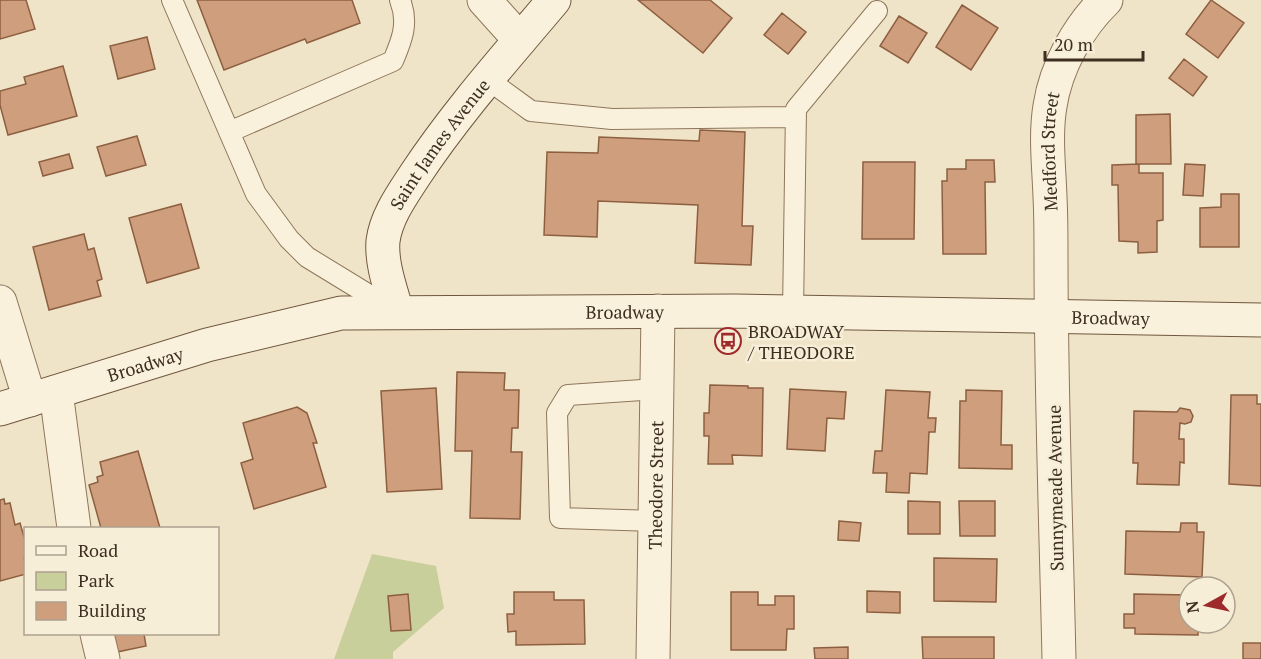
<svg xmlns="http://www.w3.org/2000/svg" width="1261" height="659" font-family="'PT Serif',serif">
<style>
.green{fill:#c9cf9b}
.building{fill:#cf9f7d;stroke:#8d5f41;stroke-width:1.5}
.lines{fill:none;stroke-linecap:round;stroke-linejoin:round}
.service-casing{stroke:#8d765c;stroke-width:22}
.minor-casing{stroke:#8d765c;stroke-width:35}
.tertiary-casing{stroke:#8d765c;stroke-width:35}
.secondary-casing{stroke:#6f573f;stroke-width:35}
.service{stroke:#faf1dc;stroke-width:20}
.minor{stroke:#faf1dc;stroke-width:33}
.tertiary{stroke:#faf1dc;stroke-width:33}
.secondary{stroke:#faf1dc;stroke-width:33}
.labels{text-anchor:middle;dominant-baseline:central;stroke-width:5;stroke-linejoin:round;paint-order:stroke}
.street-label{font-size:18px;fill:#3d2e20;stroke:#f7eed8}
.poi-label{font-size:18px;fill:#3d2e20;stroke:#f7eed8;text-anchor:start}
</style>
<rect width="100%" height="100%" fill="#f0e4c8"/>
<path class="green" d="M 372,554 L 436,566 L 444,608 L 393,652 L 393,659 L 334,659 Z"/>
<path class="building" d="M 0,0 L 26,0 L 35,29 L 0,39 Z
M 197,0 L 352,0 L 360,23 L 307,43 L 305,39 L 224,70 Z
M 638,0 L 710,0 L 732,18 L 703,53 Z
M 1211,0 L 1244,23 L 1218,58 L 1186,34 Z
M 962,5 L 998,28 L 971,70 L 936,47 Z
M 782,13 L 806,32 L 788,54 L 764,35 Z
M 899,16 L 927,33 L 908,63 L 880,46 Z
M 147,37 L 155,69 L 118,79 L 110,46 Z
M 1184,59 L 1207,77 L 1193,96 L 1169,78 Z
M 63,66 L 77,116 L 8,135 L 0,105 L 0,91 L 26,84 L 24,77 Z
M 1170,114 L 1171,164 L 1136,164 L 1136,115 Z
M 700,130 L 745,132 L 742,226 L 753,226 L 751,265 L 695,263 L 698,205 L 598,201 L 597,237 L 544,235 L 547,152 L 598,153 L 599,137 L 699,141 Z
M 137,136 L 146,165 L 106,176 L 97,147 Z
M 69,154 L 73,168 L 43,176 L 39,162 Z
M 966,160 L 994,160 L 995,182 L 985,182 L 986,254 L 943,254 L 942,181 L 947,181 L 947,169 L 966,169 Z
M 863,162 L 915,162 L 914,239 L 862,239 Z
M 1139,164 L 1139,173 L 1163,173 L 1163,220 L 1157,221 L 1157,252 L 1138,253 L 1138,242 L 1119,241 L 1118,185 L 1112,185 L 1112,165 Z
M 1185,164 L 1205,165 L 1203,196 L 1183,195 Z
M 1221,194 L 1239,194 L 1239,247 L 1200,247 L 1200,208 L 1221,207 Z
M 181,204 L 199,268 L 147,283 L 129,218 Z
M 84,234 L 88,250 L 94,248 L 102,279 L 97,281 L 101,296 L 49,310 L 33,247 Z
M 457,372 L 505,373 L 504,390 L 519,390 L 518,428 L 512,428 L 511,452 L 522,452 L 520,519 L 470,518 L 472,451 L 455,451 Z
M 710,385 L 748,386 L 748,388 L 763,388 L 762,456 L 732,455 L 733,464 L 708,464 L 709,436 L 704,436 L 704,413 L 709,413 Z
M 436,388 L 442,489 L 387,492 L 381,391 Z
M 790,389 L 846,392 L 844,419 L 827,418 L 825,451 L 787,449 Z
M 886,390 L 930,392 L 928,418 L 936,418 L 935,432 L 929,432 L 927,474 L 910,473 L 909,493 L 886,492 L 887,473 L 873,473 L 875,451 L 882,451 Z
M 966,390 L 1002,391 L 1001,445 L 1012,445 L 1012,469 L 959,468 L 960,401 L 966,401 Z
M 1231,395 L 1257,395 L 1257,404 L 1261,404 L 1261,486 L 1229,484 Z
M 297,407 L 307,413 L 317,443 L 313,443 L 326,487 L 254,509 L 241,463 L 253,459 L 243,423 Z
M 1180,408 L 1190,410 L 1193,416 L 1191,422 L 1185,424 L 1180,423 L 1179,439 L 1184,439 L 1184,463 L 1180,462 L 1179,485 L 1137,484 L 1138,463 L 1133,463 L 1134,411 L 1177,412 Z
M 138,451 L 160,528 L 101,528 L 89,485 L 98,482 L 97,477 L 103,475 L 100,462 Z
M 4,499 L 5,504 L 10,503 L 15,525 L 20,523 L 26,544 L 26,557 L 24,557 L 26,574 L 0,581 L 0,500 Z
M 908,501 L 940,502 L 940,534 L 908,534 Z
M 959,501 L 995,501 L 995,536 L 960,536 Z
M 839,521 L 861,523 L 859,541 L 838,540 Z
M 1181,523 L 1197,523 L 1197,532 L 1204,532 L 1202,577 L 1125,574 L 1126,531 L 1180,532 Z
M 934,558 L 997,559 L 996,602 L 934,601 Z
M 867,591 L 900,592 L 900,613 L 867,612 Z
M 514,592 L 554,592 L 554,600 L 584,600 L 585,644 L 516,645 L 516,631 L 508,632 L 507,614 L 514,614 Z
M 731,592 L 758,592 L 758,605 L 775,605 L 775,596 L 794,596 L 794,629 L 787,629 L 786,650 L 731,650 Z
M 408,594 L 411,630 L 391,631 L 388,596 Z
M 1134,594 L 1189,595 L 1189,623 L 1198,623 L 1198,635 L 1135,634 L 1135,628 L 1124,628 L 1124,614 L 1134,614 Z
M 113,634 L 144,634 L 146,646 L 117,652 Z
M 922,637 L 994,637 L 994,659 L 923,659 Z
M 1243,643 L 1261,643 L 1261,659 L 1243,659 Z
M 848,647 L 848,659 L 815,659 L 814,648 Z"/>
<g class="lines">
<defs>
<path id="service" d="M 172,0 L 256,194 L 289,239 L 307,257 L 392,309
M 487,79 L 531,111 L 612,119 L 796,117
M 229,132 L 393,61 C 402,40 409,23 400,0
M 793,312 L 796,109 L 877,11
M 655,521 L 560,518 L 557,413 L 568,395 L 657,389"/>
<g id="minor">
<path d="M 0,302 L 30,400"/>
<path d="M 56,392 L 74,528"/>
<path d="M 97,634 L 103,659"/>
<path id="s1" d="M 653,659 L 658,311"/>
<path id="s2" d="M 1059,659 C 1056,525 1051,390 1051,256 C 1051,236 1051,216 1050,197 C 1049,167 1045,136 1050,106 C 1056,67 1078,27 1106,0"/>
</g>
<path id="tertiary" d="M 484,0 L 520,40"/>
<g id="secondary">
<path id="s3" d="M 397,312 C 391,290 381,264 383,241 C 386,217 402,195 415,175 C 456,113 506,57 554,0"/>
<path id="s4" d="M 0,409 L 207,345 L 341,313 L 735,311 L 1261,320"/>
</g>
</defs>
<use href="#service" class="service-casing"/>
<use href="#minor" class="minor-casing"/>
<use href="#tertiary" class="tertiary-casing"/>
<use href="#secondary" class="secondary-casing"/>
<use href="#service" class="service"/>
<use href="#minor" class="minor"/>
<use href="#tertiary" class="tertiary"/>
<use href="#secondary" class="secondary"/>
</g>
<defs>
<symbol id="bus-ring" viewBox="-11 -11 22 22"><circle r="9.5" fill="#f7eed8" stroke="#9e2a2b" stroke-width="1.5"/><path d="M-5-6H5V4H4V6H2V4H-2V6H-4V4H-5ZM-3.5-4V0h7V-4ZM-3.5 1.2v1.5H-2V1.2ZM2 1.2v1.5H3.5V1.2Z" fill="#9e2a2b"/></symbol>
</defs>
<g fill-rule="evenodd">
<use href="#bus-ring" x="713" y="326" width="30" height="30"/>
</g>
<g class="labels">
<g class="street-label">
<text stroke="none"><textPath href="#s3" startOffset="186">Saint James Avenue</textPath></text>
<text stroke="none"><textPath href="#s2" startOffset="508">Medford Street</textPath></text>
<text stroke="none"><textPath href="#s4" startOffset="638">Broadway</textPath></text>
<text stroke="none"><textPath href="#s4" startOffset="1124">Broadway</textPath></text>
<text stroke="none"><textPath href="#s4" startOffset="152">Broadway</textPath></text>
<text stroke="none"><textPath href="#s1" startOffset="174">Theodore Street</textPath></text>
<text transform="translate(1055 488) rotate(-91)">Sunnymeade Avenue</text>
</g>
<g class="poi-label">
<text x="748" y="331">BROADWAY<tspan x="748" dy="21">/ THEODORE</tspan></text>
</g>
</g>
<rect x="24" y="527" width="195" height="108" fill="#f7eed8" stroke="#ada18e" stroke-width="1.5"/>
<rect x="36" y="546" width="30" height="9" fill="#faf1dc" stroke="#ada18e" stroke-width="1.5"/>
<text x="78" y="557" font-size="18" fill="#3d2e20">Road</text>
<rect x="36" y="572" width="30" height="18" fill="#c9cf9b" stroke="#ada18e" stroke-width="1.5"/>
<text x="78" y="587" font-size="18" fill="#3d2e20">Park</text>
<rect x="36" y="602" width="30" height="18" fill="#cf9f7d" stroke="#ada18e" stroke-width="1.5"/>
<text x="78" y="617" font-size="18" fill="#3d2e20">Building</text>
<g transform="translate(1207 605) rotate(262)"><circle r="28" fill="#f7eed8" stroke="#ada18e" stroke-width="1.5"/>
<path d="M0-4.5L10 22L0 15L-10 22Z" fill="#9e2a2b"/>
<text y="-9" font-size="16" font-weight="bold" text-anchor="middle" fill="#3d2e20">N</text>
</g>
<path d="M1045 51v9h98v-9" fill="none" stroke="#3d2e20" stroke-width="3"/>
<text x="1054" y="51" font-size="18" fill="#3d2e20" stroke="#f7eed8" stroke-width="4.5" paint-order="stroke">20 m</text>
</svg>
